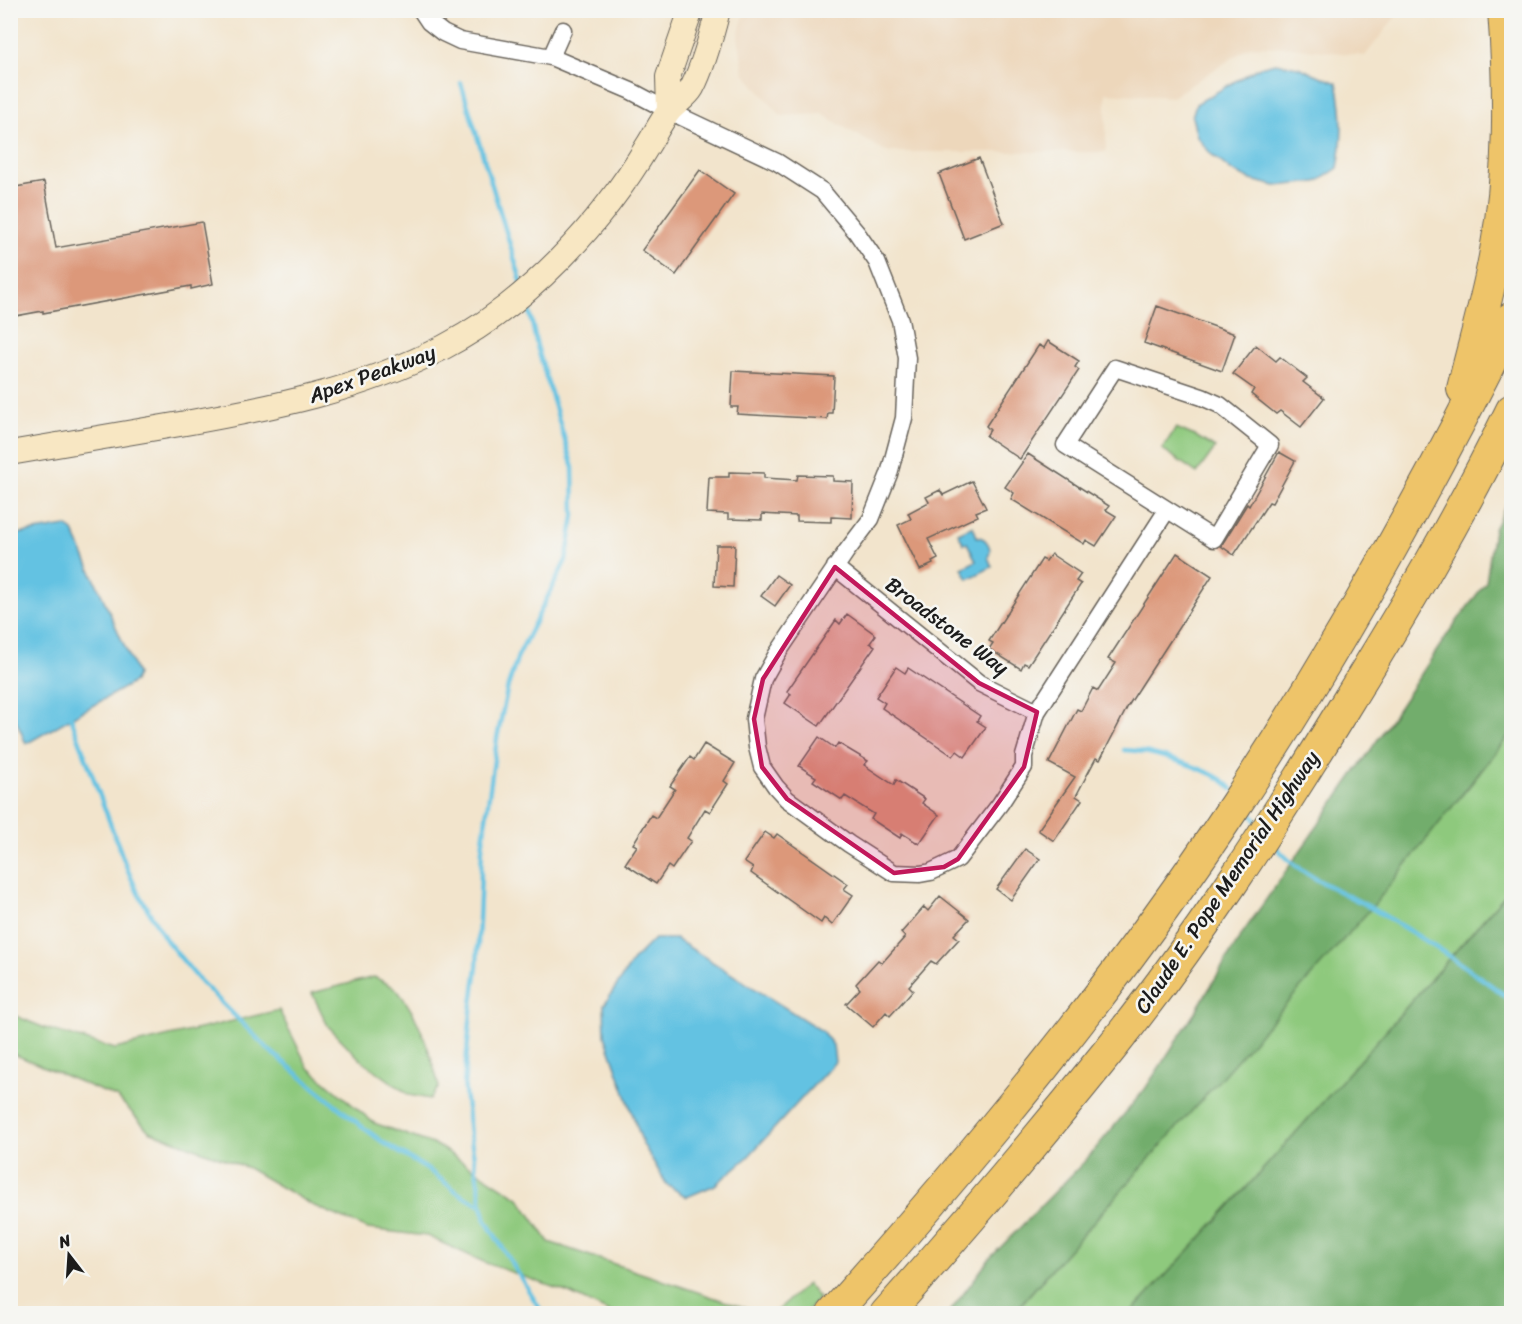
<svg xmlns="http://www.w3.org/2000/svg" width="1522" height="1324" font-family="Sriracha,sans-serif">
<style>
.built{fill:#edd7bb}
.green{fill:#8ec97d;stroke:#55724c;stroke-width:1.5}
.forest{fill:#72ad6c;stroke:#476444;stroke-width:1.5}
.water{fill:#63c2e2;stroke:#406f7f;stroke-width:1.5}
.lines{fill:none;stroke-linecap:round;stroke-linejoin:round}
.stream{stroke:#63c2e2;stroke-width:4.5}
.building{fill:#dc987a}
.minor-casing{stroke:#67625a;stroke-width:19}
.secondary-casing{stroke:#67625a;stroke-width:26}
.motorway-casing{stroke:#67625a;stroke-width:34}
.minor{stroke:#fff;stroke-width:16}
.secondary{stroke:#f8e7c3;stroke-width:24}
.motorway{stroke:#eec469;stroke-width:32}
.marked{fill:#c2185b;fill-opacity:0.2;stroke:#c2185b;stroke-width:4.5;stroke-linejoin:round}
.labels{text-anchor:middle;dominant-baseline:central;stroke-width:5;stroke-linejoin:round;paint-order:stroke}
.street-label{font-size:21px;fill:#1c1c1c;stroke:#f6f6f2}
</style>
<rect width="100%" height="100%" fill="#f6f6f2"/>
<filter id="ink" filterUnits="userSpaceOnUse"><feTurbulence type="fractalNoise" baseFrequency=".0167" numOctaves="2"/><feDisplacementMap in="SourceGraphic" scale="12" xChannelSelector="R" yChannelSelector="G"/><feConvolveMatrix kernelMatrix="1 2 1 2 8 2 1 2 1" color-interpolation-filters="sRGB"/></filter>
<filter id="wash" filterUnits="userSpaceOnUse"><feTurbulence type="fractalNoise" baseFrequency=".008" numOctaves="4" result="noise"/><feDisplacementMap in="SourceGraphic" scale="24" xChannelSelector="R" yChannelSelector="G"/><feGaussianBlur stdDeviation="1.35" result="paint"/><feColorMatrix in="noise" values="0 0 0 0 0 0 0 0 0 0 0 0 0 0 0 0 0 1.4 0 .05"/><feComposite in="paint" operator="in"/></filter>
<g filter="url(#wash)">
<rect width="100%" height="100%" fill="#f2e4cc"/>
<path class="built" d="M 745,10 L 1400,10 L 1400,11 L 1365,56 L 1291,47 L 1251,46 L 1172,97 L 1106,93 L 1106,152 L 886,152 L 822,114 L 781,116 L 744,73 L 738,36 Z"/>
<path class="green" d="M 1176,428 L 1197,437 L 1215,448 L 1197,473 L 1162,449 Z
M 1511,733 L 1511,888 C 1385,1031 1261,1176 1130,1313 L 1013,1314 L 1468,788 Z
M 374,977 C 381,981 393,985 398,991 C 420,1018 431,1054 439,1087 L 430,1099 L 409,1095 L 360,1059 L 328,1026 L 312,993 Z
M 279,1010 L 308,1067 L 374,1123 L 438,1146 L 519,1198 L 549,1242 L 742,1307 L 774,1313 L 807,1284 L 819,1298 L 806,1313 L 611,1313 L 569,1293 L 486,1263 L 427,1236 L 368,1229 L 312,1205 L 248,1168 L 149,1131 L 118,1098 L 11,1053 L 11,1014 L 45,1028 L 115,1049 Z"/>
<path class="forest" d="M 1511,495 L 1511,733 L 1374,905 L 1013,1313 L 949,1313 L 990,1258 L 1086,1160 L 1145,1089 L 1194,1014 L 1242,934 L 1372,748 L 1449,632 L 1486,582 L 1494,529 Z
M 1511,888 L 1511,1313 L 1130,1313 C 1261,1176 1385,1031 1511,888 Z"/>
<path class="water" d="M 1275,63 L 1298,67 L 1337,83 C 1343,110 1343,141 1338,168 L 1317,182 L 1276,186 L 1251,180 L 1232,171 L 1211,154 L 1197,137 L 1192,117 L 1196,104 L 1260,67 Z
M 66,526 L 73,531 L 137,674 L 134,682 L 26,744 L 11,708 L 11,535 Z
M 973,526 L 977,537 C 987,537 993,549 988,557 L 992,567 L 968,579 L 962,568 L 976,561 L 967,543 L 964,544 L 958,533 Z
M 654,939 L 676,939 L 822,1031 L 833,1045 L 835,1062 L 748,1157 L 715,1185 L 687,1197 L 667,1185 L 643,1144 L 605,1036 L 604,1005 L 634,959 Z"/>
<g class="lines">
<path class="stream" d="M 461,83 L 522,284
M 527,300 L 537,346 L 573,468 L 574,516 L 566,560 L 518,656 L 508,686 L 497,738 L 486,818 L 482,849 L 477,967 L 471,1011 L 464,1083 L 470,1134 L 482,1206 L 486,1221 L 543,1314
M 70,715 L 126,866 L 138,893 L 166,940 L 200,981 L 269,1050 L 360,1125 L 384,1143 L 430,1171 L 461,1195 L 482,1206
M 1124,750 C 1148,750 1218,770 1232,789
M 1246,807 L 1257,822
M 1273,843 C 1298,876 1338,889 1373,909 C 1421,937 1468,967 1512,1001"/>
</g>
<g id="blocks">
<path class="building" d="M 979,158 L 1004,223 L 964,239 L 939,174 Z
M 700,170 L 734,194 L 676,275 L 642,250 Z
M 44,182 L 56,248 L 202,222 L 213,284 L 191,289 L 191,286 L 43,313 L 43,311 L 10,317 L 10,188 Z
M 1157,306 L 1235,334 L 1222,371 L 1144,343 Z
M 1048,341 L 1079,361 L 1075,367 L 1079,370 L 1020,459 L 986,436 L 990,430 L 986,426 L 1039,345 L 1044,348 Z
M 1256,345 L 1276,361 L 1280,357 L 1307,378 L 1303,382 L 1324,398 L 1301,427 L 1280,411 L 1276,414 L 1251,394 L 1254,389 L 1233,374 Z
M 733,371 L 834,376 L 832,413 L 828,413 L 827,419 L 737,414 L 738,407 L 731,407 Z
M 1279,452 L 1295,461 L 1272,503 L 1269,502 L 1234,555 L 1221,546 L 1247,504 L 1249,506 Z
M 1028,454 L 1109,506 L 1106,510 L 1116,516 L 1096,546 L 1086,540 L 1084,544 L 1011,499 L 1014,493 L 1005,487 Z
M 729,472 L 764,473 L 764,478 L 797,480 L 798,475 L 833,476 L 833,481 L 853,482 L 852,518 L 831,517 L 831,522 L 797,521 L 797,516 L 762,514 L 762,520 L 728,519 L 728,514 L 707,513 L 709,477 L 729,477 Z
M 972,481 L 986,508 L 976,512 L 978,516 L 928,539 L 938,559 L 932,562 L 933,564 L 920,570 L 898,525 L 911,519 L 908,513 L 929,502 L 926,497 L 940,490 L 943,495 Z
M 716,545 L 735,545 L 733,587 L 714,586 Z
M 1177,553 L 1212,576 L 1128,706 L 1100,760 L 1096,758 L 1076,796 L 1082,800 L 1054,841 L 1038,830 L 1075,777 L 1049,763 L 1077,709 L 1081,711 L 1093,688 L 1098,691 L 1116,663 L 1108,659 Z
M 1051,554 L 1081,574 L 1076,581 L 1081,584 L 1028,665 L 1024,663 L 1021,669 L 989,649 L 993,643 L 989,641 L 1042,559 L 1046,561 Z
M 776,575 L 790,585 L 775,606 L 761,596 Z
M 847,614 L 876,635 L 870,643 L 875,646 L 819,726 L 785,703 L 791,694 L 787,691 L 836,620 L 840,624 Z
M 896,667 L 905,673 L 908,668 L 980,716 L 977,721 L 986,727 L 965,757 L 957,751 L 953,756 L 882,708 L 885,703 L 876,697 Z
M 819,737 L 835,748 L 838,743 L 868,761 L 864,765 L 894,785 L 896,780 L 925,799 L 922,803 L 939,815 L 919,844 L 902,833 L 900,838 L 871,819 L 874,814 L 845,796 L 842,800 L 813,781 L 816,777 L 799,766 Z
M 704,744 L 735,763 L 724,781 L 728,784 L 710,812 L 705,809 L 687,838 L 691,841 L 672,869 L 668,866 L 656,884 L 625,864 L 637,846 L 633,844 L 651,815 L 656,818 L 675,789 L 670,786 L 690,757 L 694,760 Z
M 765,832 L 774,838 L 777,834 L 848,884 L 844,889 L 853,895 L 832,925 L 824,918 L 821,923 L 751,873 L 753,868 L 744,862 Z
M 1025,849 L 1040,859 L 1011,900 L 996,889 Z
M 940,896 L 969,919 L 954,935 L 959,939 L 936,964 L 931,961 L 909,986 L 913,990 L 890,1016 L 886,1012 L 873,1027 L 846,1004 L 860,989 L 856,984 L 878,960 L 882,963 L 905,937 L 901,933 L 924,907 L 928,911 Z"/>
</g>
</g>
<g filter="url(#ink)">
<use href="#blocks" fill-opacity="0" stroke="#67625a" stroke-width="1.5"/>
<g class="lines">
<defs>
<path id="minor" d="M 421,10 L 429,22 L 443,33 L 460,41 L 551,57 L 631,91 L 669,111 L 777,162 L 822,191 L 857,233 L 877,262 L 900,320 L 907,358 L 904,418 L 889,474 L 871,519 L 846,552 L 777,654 L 763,679 L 754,719 L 757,747 L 762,767 L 776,787 L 787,799 L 849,844 L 894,873 L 920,874 L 931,872 L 958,859 L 1000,804 L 1024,767 L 1024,756 L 1037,712 L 1167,510
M 551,57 L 563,30
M 1115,368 L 1202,397 L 1220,405 L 1270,445 L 1214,539 L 1065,445 Z
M 835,567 L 979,683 L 1037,712"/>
<path id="secondary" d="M 669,111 L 668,77 L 691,10
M 10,453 C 67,443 124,434 180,424 C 271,408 361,390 444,347 C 527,304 601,224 648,145 C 655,134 661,121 670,110 C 676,103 687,97 692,88 C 703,67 712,34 718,10"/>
<path id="motorway" d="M 1463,389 C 1474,343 1488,298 1496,251 C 1511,172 1510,91 1504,10
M 833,1314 C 978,1152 1116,985 1236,804 C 1339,648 1429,486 1512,318
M 886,1314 C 964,1227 1039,1138 1112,1047 C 1196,942 1270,828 1340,714 C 1401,615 1461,515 1512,410"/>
</defs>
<use href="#minor" class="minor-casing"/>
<use href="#secondary" class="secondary-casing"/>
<use href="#motorway" class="motorway-casing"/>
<use href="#minor" class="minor"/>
<use href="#secondary" class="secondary"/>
<use href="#motorway" class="motorway"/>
</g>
</g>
<path class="marked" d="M 835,567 L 979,683 L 1037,712 L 1024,767 L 958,859 L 944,867 L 894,873 L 787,799 L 762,767 L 754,719 L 763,679 Z"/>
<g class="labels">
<g class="street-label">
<text transform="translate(372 374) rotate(-20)">Apex Peakway</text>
<text transform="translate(947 626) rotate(37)">Broadstone Way</text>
<text transform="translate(1227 882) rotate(-56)">Claude E. Pope Memorial Highway</text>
</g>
</g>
<rect width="1522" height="1324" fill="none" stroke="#f6f6f2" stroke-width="36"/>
<g transform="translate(69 1255) rotate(343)" stroke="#f6f6f2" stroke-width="4.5" paint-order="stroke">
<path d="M0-4.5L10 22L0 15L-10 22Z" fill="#1c1c1c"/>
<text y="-9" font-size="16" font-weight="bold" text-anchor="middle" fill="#1c1c1c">N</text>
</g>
</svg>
